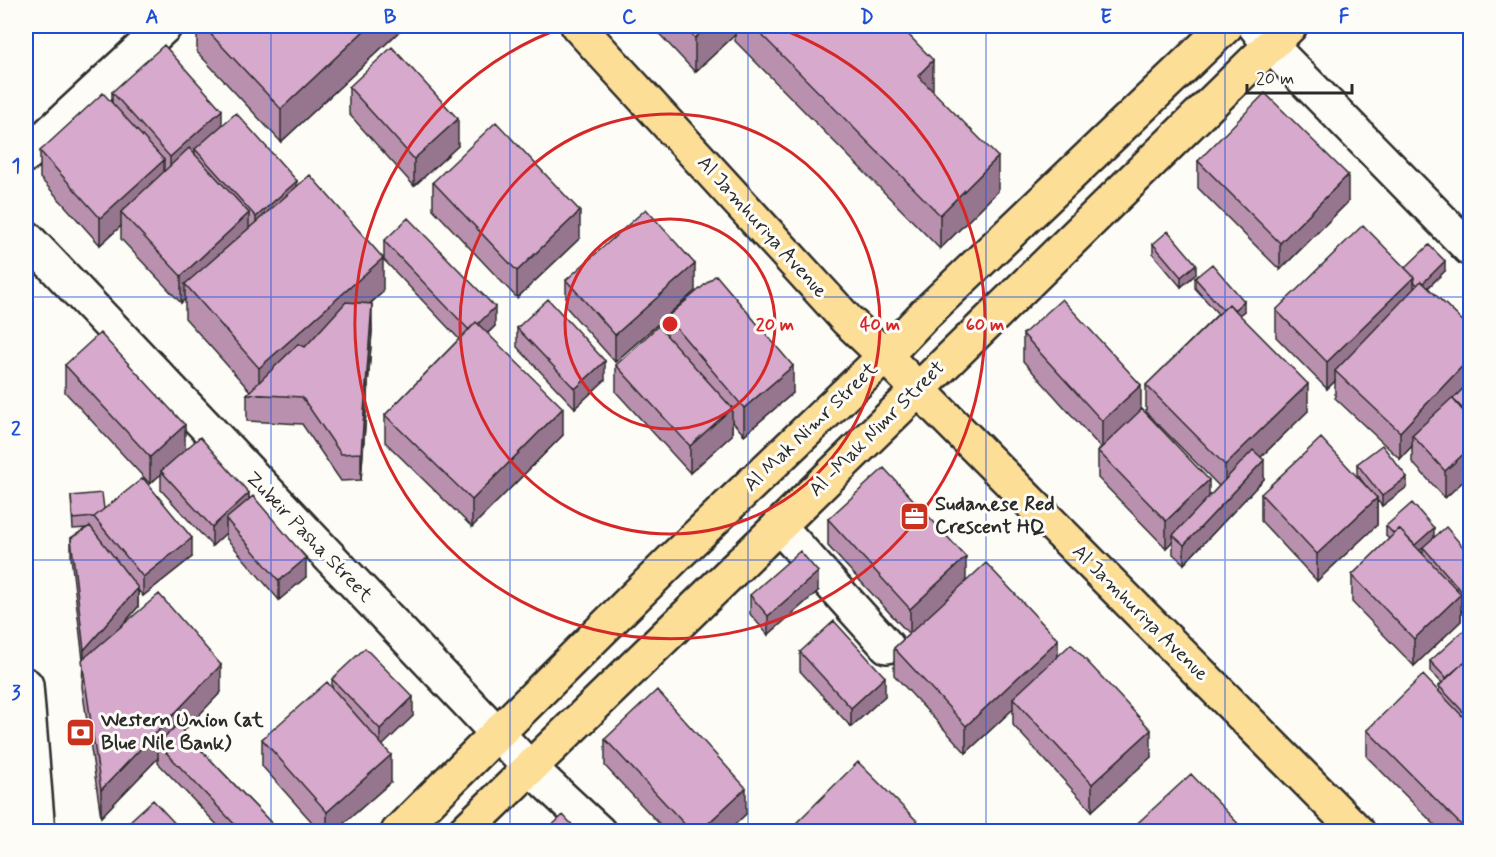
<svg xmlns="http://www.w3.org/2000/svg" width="1496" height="857" font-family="Mynerve,sans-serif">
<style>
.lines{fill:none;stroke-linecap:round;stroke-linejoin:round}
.minor-casing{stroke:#2b2b2b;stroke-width:38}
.major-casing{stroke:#2b2b2b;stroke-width:38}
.highway-casing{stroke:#2b2b2b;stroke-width:38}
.minor{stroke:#fdfcf7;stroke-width:33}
.major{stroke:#fcde96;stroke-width:33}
.highway{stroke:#fcde96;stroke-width:33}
.wall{fill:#b991af;stroke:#2b2b2b;stroke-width:1.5;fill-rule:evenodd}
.shaded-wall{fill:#96768f;stroke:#2b2b2b;stroke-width:1.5}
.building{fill:#d7a9cc;stroke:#2b2b2b;stroke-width:1.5}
.grid{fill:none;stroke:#1d4ed8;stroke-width:1.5;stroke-opacity:0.55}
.ring{fill:none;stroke:#d62828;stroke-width:3}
.labels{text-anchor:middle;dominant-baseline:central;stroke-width:6;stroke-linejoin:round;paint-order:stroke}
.street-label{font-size:20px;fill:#2b2b2b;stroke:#fdfcf7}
.poi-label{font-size:20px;font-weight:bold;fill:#2b2b2b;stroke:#fdfcf7;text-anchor:start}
.centre{fill:#d62828;stroke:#fdfcf7;stroke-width:3}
.ring-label{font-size:18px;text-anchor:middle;font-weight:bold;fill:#d62828;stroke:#fdfcf7;stroke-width:6;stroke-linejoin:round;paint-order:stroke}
.neatline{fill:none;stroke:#1d4ed8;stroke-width:2}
.grid-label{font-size:20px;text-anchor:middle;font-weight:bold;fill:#1d4ed8}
</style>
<rect width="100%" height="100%" fill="#fdfcf7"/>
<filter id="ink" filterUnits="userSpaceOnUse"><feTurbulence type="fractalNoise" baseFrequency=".0167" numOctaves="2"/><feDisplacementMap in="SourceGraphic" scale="12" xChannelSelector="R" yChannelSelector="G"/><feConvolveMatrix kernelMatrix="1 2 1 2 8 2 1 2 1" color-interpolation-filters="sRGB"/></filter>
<g filter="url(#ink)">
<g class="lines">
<defs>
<path id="minor" d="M 1255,26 L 1270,45 L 1470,249
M 26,155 L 165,26
M 26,237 L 529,767 L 599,832
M 779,526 L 887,646
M 26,685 L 38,832"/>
<path id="major" d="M 578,26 L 847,320 L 885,356 L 1358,832"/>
<path id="highway" d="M 398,832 L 677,555 L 885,356 L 924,315 L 1226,26
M 464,832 L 779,526 L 1290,26"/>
</defs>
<use href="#minor" class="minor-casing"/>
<use href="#major" class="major-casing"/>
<use href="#highway" class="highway-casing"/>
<use href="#minor" class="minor"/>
<use href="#major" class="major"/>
<use href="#highway" class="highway"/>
</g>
<path class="wall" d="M 197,26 L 405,26 L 281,142 L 197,52 Z
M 652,26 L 868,26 L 933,92 L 998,191 L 940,249 L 735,41 L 735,35 L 695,72 Z
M 1470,73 L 1470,106 L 1464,99 L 1464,80 Z
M 349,87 L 458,146 L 414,186 L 349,114 Z
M 112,92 L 222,126 L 297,186 L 383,292 L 370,304 L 372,331 L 361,480 L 341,481 L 302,424 L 247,421 L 247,394 L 250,391 L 185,318 L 185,299 L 181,303 L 121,239 L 121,226 L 100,245 L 40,178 L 40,151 L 112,103 Z
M 1198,161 L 1348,202 L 1280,270 L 1198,188 Z
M 433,182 L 580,238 L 517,298 L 433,209 Z
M 384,241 L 495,326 L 487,334 L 563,435 L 472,527 L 385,442 L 385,415 L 459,339 L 384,260 Z
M 1153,244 L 1196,274 L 1181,287 L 1153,254 Z
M 1405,268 L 1445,271 L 1428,288 L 1470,328 L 1470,475 L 1445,498 L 1412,462 L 1412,446 L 1400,459 L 1335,398 L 1335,381 L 1327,389 L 1276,337 L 1276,310 Z
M 1195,278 L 1244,311 L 1239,315 L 1308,411 L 1261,457 L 1264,479 L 1184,564 L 1173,554 L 1173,541 L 1166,548 L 1098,478 L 1098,451 L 1101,448 L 1023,361 L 1023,334 L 1141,410 L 1209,497 L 1219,486 L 1146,412 L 1146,385 L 1218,314 L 1195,288 Z
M 566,280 L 695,291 L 615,362 L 566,307 Z
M 667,317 L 793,393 L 744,435 L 732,421 L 732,435 L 690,473 L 616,392 L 616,365 L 667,336 Z
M 517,328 L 605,380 L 575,408 L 517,347 Z
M 65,365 L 185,450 L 249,499 L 306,577 L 279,600 L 226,538 L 226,533 L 212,546 L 161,490 L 161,474 L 150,484 L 65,392 Z
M 1357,464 L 1407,487 L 1382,506 L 1377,500 L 1377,525 L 1317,581 L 1261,521 L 1261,494 L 1371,493 L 1357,474 Z
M 71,496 L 104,509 L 192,557 L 143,596 L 138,590 L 138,607 L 120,628 L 221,692 L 183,731 L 279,831 L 223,831 L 158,763 L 158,758 L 101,817 L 82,687 L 83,660 L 71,557 L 71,538 L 87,528 L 73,529 Z
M 828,519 L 966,581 L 1058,656 L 1151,757 L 1092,811 L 1013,725 L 1013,709 L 966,753 L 894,675 L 894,648 L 909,634 L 828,546 Z
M 1386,526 L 1434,537 L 1470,555 L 1470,620 L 1461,610 L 1461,621 L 1414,666 L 1352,602 L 1352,575 L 1389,539 L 1386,536 ZM 1423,547 L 1423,554 L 1420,550 Z
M 818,591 L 768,635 L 750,614 L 750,595 Z
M 800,652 L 885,696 L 851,727 L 800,671 Z
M 1430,661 L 1469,668 L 1470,669 L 1470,831 L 1441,831 L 1367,757 L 1367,730 L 1439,692 L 1439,686 L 1442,683 L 1430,671 Z
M 332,679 L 413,716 L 382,745 L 391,782 L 335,831 L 320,831 L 262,766 L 262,739 L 332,688 Z
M 605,739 L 746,814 L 728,831 L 666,831 L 605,766 Z"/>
<path class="shaded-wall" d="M 369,26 L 405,26 L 281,142 L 281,109 Z
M 709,26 L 735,26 L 735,35 L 695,72 L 695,38 Z
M 933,60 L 933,93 L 918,76 Z
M 222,110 L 222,137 L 195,149 L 195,161 L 170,184 L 170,157 Z
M 458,119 L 458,146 L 414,186 L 414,159 Z
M 998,157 L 998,191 L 940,249 L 940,215 Z
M 164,160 L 164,187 L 121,212 L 121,226 L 100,245 L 100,218 Z
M 1348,175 L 1348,202 L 1280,270 L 1280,243 Z
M 297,181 L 297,200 L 256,236 L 256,217 Z
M 580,211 L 580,238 L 517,298 L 517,271 Z
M 249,213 L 249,240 L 185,284 L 185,299 L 181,303 L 181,276 Z
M 383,258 L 383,292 L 266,395 L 259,395 L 259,368 Z
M 1445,261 L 1445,271 L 1419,296 L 1419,286 Z
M 695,264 L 695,291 L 615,362 L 615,335 Z
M 1196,264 L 1196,274 L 1181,287 L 1181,277 Z
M 1414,277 L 1414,304 L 1335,371 L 1335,381 L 1327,389 L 1327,362 Z
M 1244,301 L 1244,311 L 1228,325 L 1228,315 Z
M 372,304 L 372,331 L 361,480 L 361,453 Z
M 495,307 L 495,326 L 470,350 L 470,331 Z
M 1470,358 L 1470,385 L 1412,435 L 1412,446 L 1400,459 L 1400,432 Z
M 605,361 L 605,380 L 575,408 L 575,389 Z
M 793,366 L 793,393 L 744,435 L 744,408 Z
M 1308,384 L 1308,411 L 1225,492 L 1225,465 Z
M 1141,385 L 1141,412 L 1102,448 L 1102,421 Z
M 563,408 L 563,435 L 472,527 L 472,500 Z
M 732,408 L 732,435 L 690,473 L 690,446 Z
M 185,425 L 185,452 L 161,471 L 161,474 L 150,484 L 150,457 Z
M 1470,448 L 1470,475 L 1445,498 L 1445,471 Z
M 1264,460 L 1264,479 L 1184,564 L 1184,545 Z
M 1407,477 L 1407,487 L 1382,506 L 1382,496 Z
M 1209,480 L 1209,507 L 1173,535 L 1173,541 L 1166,548 L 1166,521 Z
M 249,493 L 249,512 L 226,519 L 226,533 L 212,546 L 212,527 Z
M 1377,498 L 1377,525 L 1317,581 L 1317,554 Z
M 1434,528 L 1434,538 L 1408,561 L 1408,551 Z
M 192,538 L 192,557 L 143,596 L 143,577 Z
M 966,557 L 966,584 L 910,636 L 910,609 Z
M 306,558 L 306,577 L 279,600 L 279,581 Z
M 818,572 L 818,591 L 768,635 L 768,616 Z
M 138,588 L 138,607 L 84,669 L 84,650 Z
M 1461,594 L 1461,621 L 1414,666 L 1414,639 Z
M 1058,640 L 1058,667 L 1013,698 L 1013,709 L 966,753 L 966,726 Z
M 1470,657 L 1470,666 L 1446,688 L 1446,678 Z
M 221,665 L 221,692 L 165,751 L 158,744 L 158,758 L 101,817 L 101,790 Z
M 885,677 L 885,696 L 851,727 L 851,708 Z
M 413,697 L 413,716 L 380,748 L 380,729 Z
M 1151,730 L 1151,757 L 1092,811 L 1092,784 Z
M 391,755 L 391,782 L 335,831 L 327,831 L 327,812 Z
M 746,788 L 746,814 L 728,831 L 700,831 Z"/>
<path class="building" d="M 203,26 L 369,26 L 281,109 Z
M 683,26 L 709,26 L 695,38 Z
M 753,26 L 868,26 L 873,30 L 878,26 L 900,26 L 933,60 L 918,76 L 998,157 L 940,215 Z
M 164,45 L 222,110 L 170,157 L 112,92 Z
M 392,47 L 458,119 L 414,159 L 349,87 Z
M 1470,73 L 1470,87 L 1464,80 Z
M 103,93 L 164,160 L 100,218 L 40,151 Z
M 1265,93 L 1348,175 L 1280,243 L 1198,161 Z
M 236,113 L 297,181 L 256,217 L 195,149 Z
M 496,122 L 580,211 L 517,271 L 433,182 Z
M 189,148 L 249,213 L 181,276 L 121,212 Z
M 310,175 L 383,258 L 259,368 L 185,284 Z
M 646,209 L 695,264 L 615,335 L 566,280 Z
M 408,218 L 495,307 L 478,324 L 476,322 L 469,330 L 384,241 Z
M 1363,225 L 1414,277 L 1327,362 L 1276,310 Z
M 1168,231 L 1196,264 L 1181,277 L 1153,244 Z
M 1429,245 L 1445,261 L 1423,283 L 1421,281 L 1417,285 L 1414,281 L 1414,277 L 1405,268 Z
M 1212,264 L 1244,301 L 1234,310 L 1229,304 L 1223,310 L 1195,278 Z
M 716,275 L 793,366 L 744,408 L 667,317 Z
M 1421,281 L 1470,328 L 1470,358 L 1400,432 L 1335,371 Z
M 548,299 L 605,361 L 575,389 L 517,328 Z
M 1062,299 L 1141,385 L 1102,421 L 1023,334 Z
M 346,302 L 372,304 L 361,453 L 341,454 L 302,397 L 247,394 L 298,344 L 305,347 Z
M 1229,304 L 1308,384 L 1225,465 L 1146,385 Z
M 476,322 L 563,408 L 472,500 L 385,415 Z
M 658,326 L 732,408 L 690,446 L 616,365 Z
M 100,333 L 185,425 L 150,457 L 65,365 Z
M 1470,381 L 1470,416 L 1453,399 Z
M 1452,398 L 1469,418 L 1470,416 L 1470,448 L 1445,471 L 1412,435 Z
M 1142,409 L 1209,480 L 1166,521 L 1098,451 Z
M 200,437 L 249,493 L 212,527 L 161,471 Z
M 1321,438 L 1377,498 L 1317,554 L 1261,494 Z
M 1382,445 L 1407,477 L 1382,496 L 1357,464 Z
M 1253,450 L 1264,460 L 1184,545 L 1173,535 Z
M 884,468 L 966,557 L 910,609 L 828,519 Z
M 143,478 L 192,538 L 143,577 L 94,517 Z
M 102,493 L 104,509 L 94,517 L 73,519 L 71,496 Z
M 253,496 L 306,558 L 279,581 L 226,519 Z
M 1412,503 L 1434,528 L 1415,545 L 1399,529 L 1394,534 L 1386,526 Z
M 90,526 L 138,588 L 84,650 L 71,538 Z
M 1446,527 L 1470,555 L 1470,601 L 1423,547 Z
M 1399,529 L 1461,594 L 1414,639 L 1352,575 Z
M 800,551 L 818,572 L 768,616 L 750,595 Z
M 986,563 L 1058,640 L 966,726 L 894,648 Z
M 159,594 L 221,665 L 101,790 L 82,660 Z
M 834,621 L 885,677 L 851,708 L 800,652 Z
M 1470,625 L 1470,657 L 1446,678 L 1430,661 Z
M 1071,644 L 1151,730 L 1092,784 L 1013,698 Z
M 365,648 L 413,697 L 380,729 L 332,679 Z
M 1464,662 L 1470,669 L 1470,719 L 1439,686 Z
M 1423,675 L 1470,724 L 1470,831 L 1467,831 L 1367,730 Z
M 327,682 L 391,755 L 327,812 L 262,739 Z
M 657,690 L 746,788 L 700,831 L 691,831 L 605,739 Z
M 177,725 L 279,831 L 241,831 L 158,744 Z
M 858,762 L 927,831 L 788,831 Z
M 1191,774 L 1245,831 L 1129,831 Z
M 153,800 L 182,831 L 119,831 Z
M 563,815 L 578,831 L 546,831 Z"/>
</g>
<path class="grid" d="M 271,26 L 271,832M 510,26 L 510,832M 748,26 L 748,832M 986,26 L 986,832M 1225,26 L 1225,832M 26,297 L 1470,297M 26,560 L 1470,560"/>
<g class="ring">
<circle cx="670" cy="324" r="105"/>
<circle cx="670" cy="324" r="210"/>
<path d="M773 26A315 315 0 1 1 567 26"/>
</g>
<defs>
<symbol id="office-square" viewBox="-11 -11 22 22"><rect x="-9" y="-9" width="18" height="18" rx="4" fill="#c8321e" stroke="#fdfcf7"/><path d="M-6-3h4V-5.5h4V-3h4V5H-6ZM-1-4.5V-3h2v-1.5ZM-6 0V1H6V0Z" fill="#fff"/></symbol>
<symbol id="bank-square" viewBox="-11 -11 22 22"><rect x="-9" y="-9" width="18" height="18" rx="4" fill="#c8321e" stroke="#fdfcf7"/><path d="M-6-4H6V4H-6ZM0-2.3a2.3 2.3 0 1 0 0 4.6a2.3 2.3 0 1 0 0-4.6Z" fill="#fff"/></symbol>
</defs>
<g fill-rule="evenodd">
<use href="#office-square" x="898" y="500" width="33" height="33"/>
<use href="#bank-square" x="64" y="716" width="33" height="33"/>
</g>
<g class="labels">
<g class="street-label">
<text transform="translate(762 227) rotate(48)">Al Jamhuriya Avenue</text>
<text transform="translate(811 427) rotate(-44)">Al Mak Nimr Street</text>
<text transform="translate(877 429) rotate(-45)">Al -Mak Nimr Street</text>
<text transform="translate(309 537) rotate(46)">Zubeir Pasha Street</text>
<text transform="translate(1140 613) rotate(45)">Al Jamhuriya Avenue</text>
</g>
<g class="poi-label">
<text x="935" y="504">Sudanese Red<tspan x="935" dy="23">Crescent HQ</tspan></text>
<text x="101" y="720">Western Union (at<tspan x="101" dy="23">Blue Nile Bank)</tspan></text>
</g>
</g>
<circle cx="670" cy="324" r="9" class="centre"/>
<g class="ring-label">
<text x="775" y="330">20 m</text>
<text x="880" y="330">40 m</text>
<text x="985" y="330">60 m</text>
</g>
<rect width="1496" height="857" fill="none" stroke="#fdfcf7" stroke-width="66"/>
<path d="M1247 84v9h105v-9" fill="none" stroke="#2b2b2b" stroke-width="3"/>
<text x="1256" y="84" font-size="18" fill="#2b2b2b" stroke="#fdfcf7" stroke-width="4.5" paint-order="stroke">20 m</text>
<rect x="33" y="33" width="1430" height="791" class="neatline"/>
<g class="grid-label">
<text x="152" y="23">A</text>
<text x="390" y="23">B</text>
<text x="629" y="23">C</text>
<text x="867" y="23">D</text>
<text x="1106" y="23">E</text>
<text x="1344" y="23">F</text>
<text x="16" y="172">1</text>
<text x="16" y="435">2</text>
<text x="16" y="699">3</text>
</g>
</svg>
